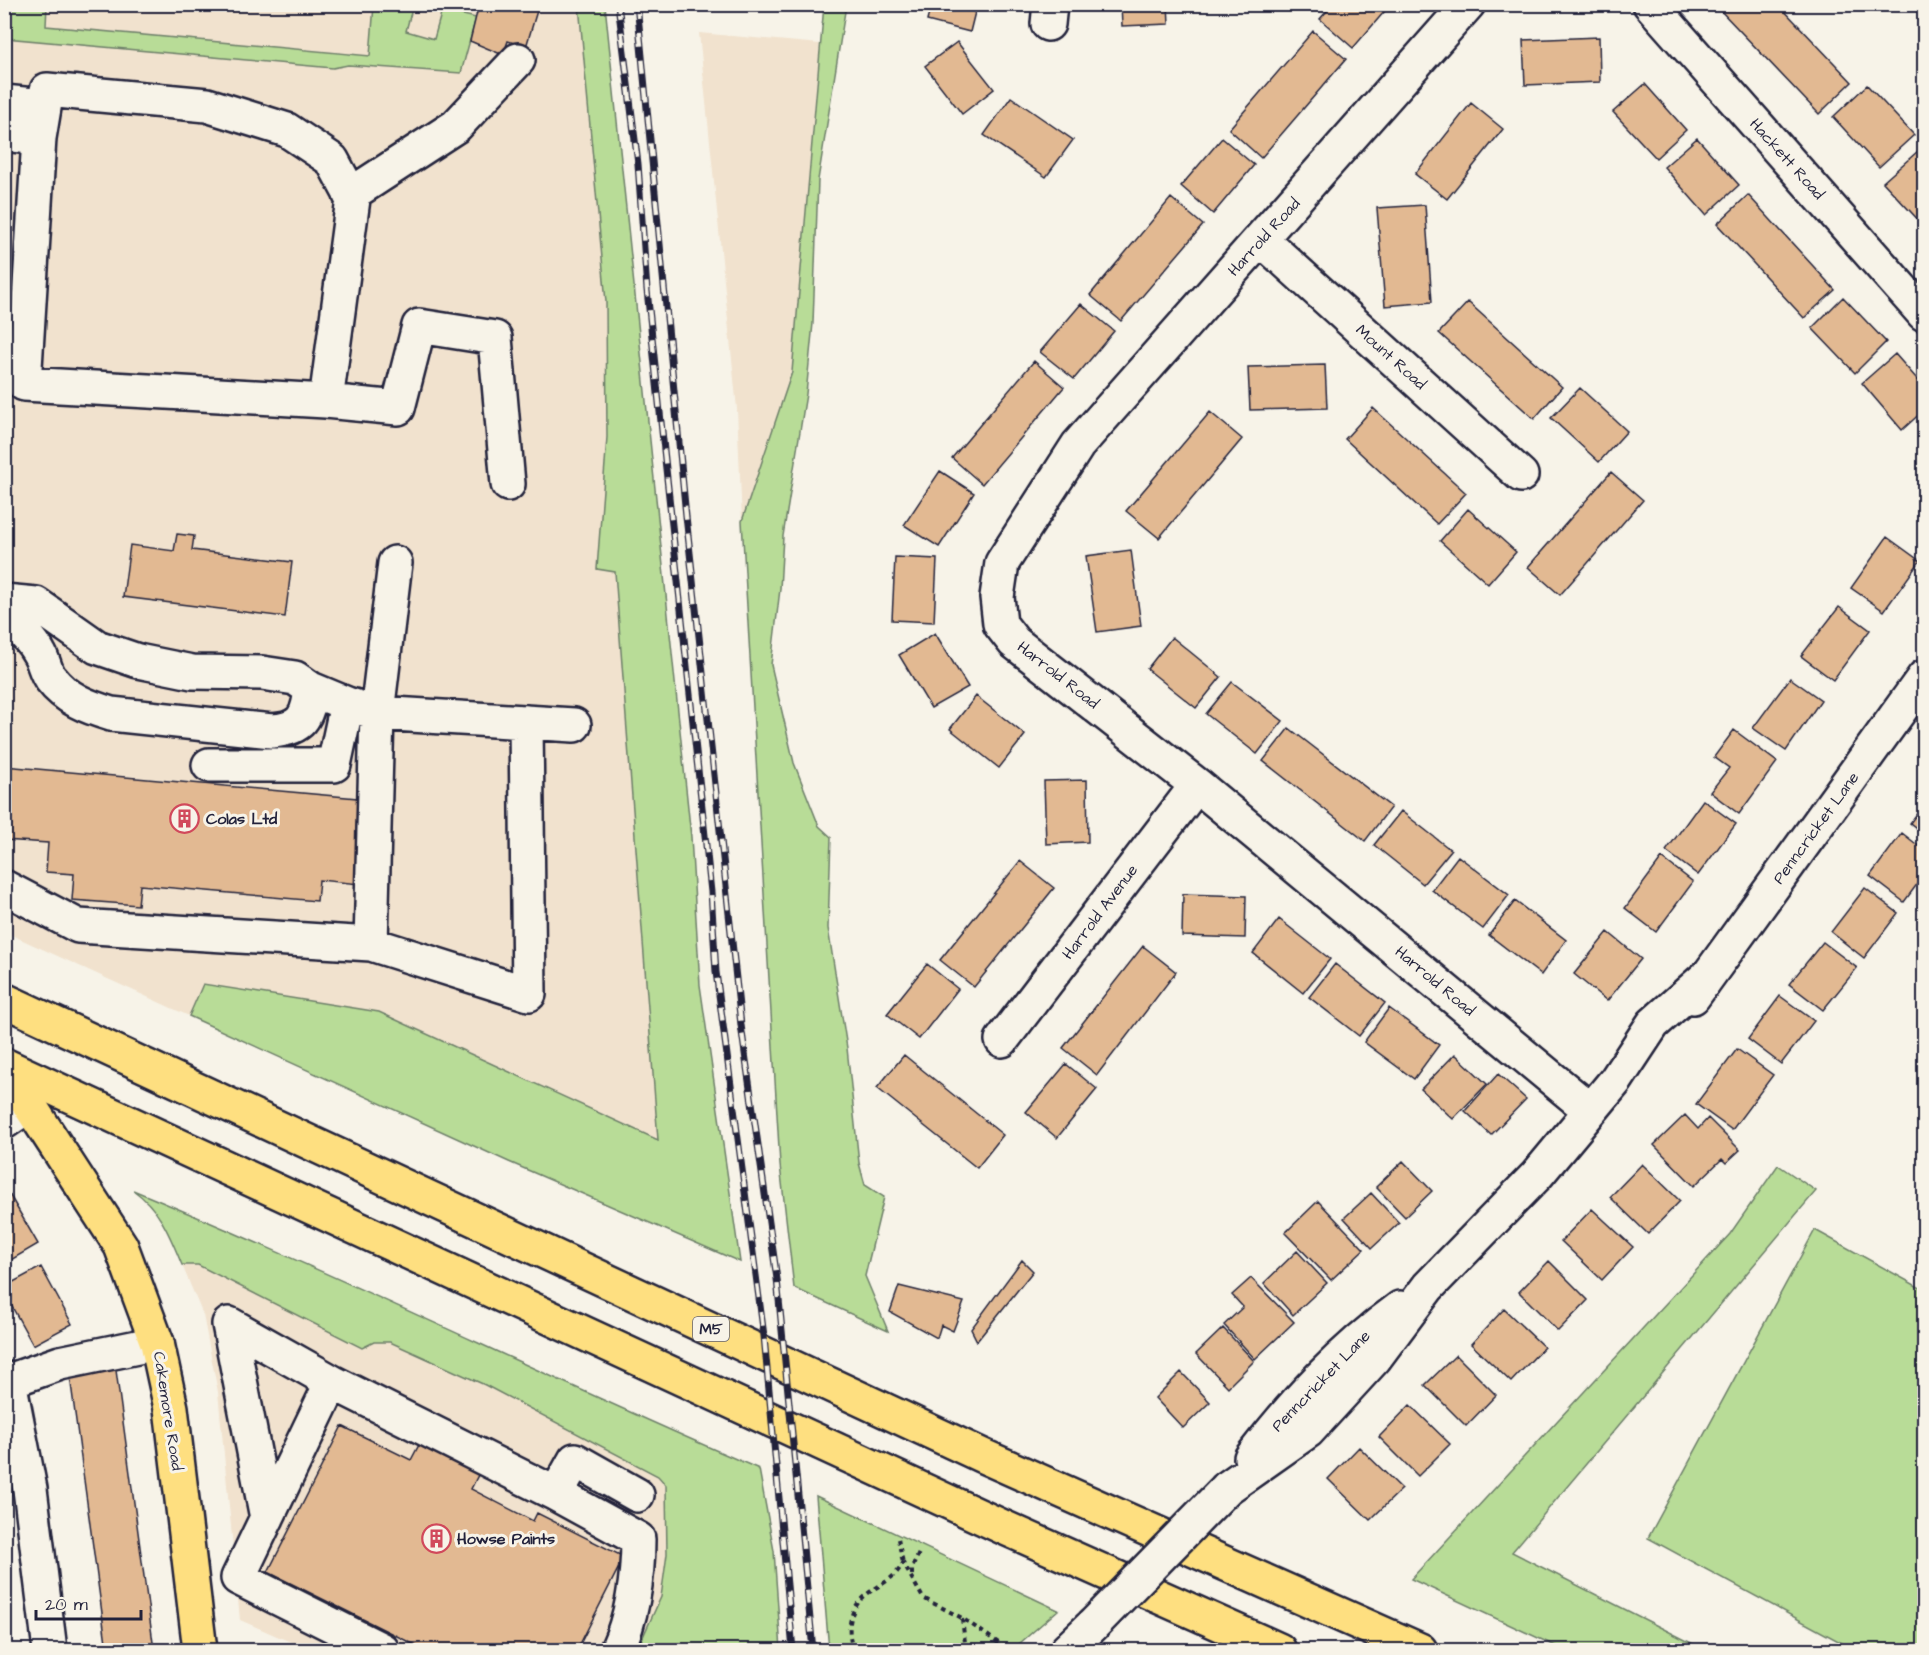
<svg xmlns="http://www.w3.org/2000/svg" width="1929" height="1655" font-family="'Architects Daughter',sans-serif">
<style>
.built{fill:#f1e2ce}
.green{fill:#b8dc97;stroke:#6d7f69;stroke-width:1.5}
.building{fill:#e2b992;stroke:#22223b;stroke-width:1.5}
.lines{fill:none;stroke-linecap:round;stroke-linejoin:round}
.minor-casing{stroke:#22223b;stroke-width:38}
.major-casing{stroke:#22223b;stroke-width:38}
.highway-casing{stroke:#22223b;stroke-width:38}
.path{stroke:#22223b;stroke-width:4;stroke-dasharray:4.5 4.5;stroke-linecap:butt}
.minor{stroke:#f7f3e8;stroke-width:33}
.major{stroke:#fedf80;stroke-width:33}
.highway{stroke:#fedf80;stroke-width:33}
.rail-casing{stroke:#22223b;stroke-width:7}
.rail{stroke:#f7f3e8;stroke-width:4.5;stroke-dasharray:14;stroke-linecap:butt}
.minor-bridge-casing{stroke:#22223b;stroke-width:38;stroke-linecap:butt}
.minor-bridge{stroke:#f7f3e8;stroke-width:33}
.labels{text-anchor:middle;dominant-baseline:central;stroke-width:6;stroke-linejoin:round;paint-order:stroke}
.shield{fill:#f7f3e8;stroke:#62616f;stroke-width:1.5}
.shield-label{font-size:15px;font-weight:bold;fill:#22223b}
.street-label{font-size:16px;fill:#22223b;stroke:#f7f3e8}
.poi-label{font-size:16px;font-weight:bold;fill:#22223b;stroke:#f7f3e8;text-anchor:start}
</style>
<rect width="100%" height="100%" fill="#f7f3e8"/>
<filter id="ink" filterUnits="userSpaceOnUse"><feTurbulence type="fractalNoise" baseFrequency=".0167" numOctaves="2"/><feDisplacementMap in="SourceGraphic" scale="12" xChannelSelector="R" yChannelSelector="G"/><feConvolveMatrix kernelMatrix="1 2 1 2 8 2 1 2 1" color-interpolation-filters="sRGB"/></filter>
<g filter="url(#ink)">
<path class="built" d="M 5,5 L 579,5 L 606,302 L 607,437 L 597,569 L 615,572 L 658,1140 L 379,1012 L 203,984 L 189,1016 L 5,932 Z
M 699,33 L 820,44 L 792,372 L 742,521 L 737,409 Z
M 182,1265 L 198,1265 L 374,1342 L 390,1342 L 485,1385 L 656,1475 L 666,1484 L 667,1554 L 661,1597 L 637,1650 L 309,1650 L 240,1620 L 218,1392 L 203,1315 Z"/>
<path class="green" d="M 4,5 L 47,5 L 46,26 L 370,56 L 374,5 L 413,5 L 406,31 L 434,39 L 442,10 L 476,18 L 461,73 L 348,65 L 333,68 L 5,38 Z
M 579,5 L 605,5 L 691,837 L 700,985 L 740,1262 L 509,1162 L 189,1016 L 203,984 L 379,1012 L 658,1140 L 615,572 L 597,569 L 607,437 L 606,302 Z
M 824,5 L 846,5 L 818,180 L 813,323 L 806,394 L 783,536 L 780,589 L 771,665 L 794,763 L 819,826 L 831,837 L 828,928 L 847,1048 L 859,1163 L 865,1185 L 884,1197 L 865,1276 L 888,1331 L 794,1288 L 780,1165 L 742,521 L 792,372 Z
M 1778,1165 L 1816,1191 L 1512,1552 L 1705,1650 L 1564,1650 L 1411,1579 L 1730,1234 Z
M 133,1190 C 344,1277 549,1379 759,1469 L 774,1551 L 781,1650 L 637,1650 L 661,1597 L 667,1554 L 666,1485 L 658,1476 L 485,1385 L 390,1342 L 374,1342 L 362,1348 L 198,1265 L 182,1265 C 170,1236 160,1209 133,1190 Z
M 1815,1230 L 1924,1290 L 1924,1650 L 1855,1650 L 1648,1538 Z
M 816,1496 L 1058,1610 L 1012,1650 L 829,1650 Z"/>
<path class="building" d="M 479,4 L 539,4 L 526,47 L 508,41 L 503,55 L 470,41 Z
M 931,4 L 977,4 L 970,32 L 927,21 Z
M 1121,4 L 1168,4 L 1169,24 L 1122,26 Z
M 1333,4 L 1391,4 L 1353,48 L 1320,19 Z
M 1724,4 L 1778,4 L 1852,82 L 1819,114 L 1719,9 Z
M 1313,31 L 1346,59 L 1261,158 L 1229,129 Z
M 1599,37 L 1600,82 L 1525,85 L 1523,40 Z
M 957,42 L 994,89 L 962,114 L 925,66 Z
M 1645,84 L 1686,130 L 1656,158 L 1613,112 Z
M 1867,85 L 1914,135 L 1879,167 L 1833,117 Z
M 1011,97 L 1073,140 L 1046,177 L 984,135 Z
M 1471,103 L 1503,129 L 1447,199 L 1415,174 Z
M 1222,138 L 1254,165 L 1213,214 L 1181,186 Z
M 1697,138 L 1739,185 L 1706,215 L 1664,167 Z
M 1918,151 L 1924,158 L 1924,226 L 1883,182 Z
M 1748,195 L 1835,290 L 1804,318 L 1717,224 Z
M 1171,198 L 1203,225 L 1121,321 L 1090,295 Z
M 1425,205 L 1432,302 L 1385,306 L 1377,208 Z
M 1843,297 L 1886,342 L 1855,373 L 1812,328 Z
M 1468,302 L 1562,387 L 1534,419 L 1439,333 Z
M 1081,304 L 1114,331 L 1074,379 L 1040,352 Z
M 1895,354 L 1924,387 L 1924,410 L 1902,430 L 1862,383 Z
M 1034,361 L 1064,387 L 982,484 L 952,458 Z
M 1325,365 L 1327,408 L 1250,410 L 1248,367 Z
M 1580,388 L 1627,431 L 1599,462 L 1551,418 Z
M 1373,408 L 1466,493 L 1437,524 L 1345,439 Z
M 1210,412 L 1242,439 L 1159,538 L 1126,511 Z
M 940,471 L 974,493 L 939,547 L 904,525 Z
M 1611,472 L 1643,500 L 1560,595 L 1528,567 Z
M 1468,509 L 1516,552 L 1488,584 L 1440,541 Z
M 177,534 L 194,536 L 192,550 L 292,562 L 285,617 L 123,597 L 130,545 L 174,551 Z
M 1887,537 L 1920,561 L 1884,611 L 1851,588 Z
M 1131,550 L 1141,626 L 1097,632 L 1086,556 Z
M 895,557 L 937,559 L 934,622 L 892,620 Z
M 1839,607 L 1870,630 L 1833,680 L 1801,656 Z
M 935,633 L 968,687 L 931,708 L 899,655 Z
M 1172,637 L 1221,677 L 1196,708 L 1147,669 Z
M 1790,678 L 1821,700 L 1786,751 L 1753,728 Z
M 1232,682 L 1283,721 L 1257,754 L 1206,714 Z
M 976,696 L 1025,735 L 999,768 L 950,729 Z
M 1289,728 L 1391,807 L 1365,841 L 1263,761 Z
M 1734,730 L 1777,762 L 1739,814 L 1710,792 L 1729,768 L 1714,757 Z
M 4,766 L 368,799 L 360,884 L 319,880 L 317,901 L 140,885 L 138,905 L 72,900 L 74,874 L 46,872 L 48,843 L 4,840 Z
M 1087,780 L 1088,842 L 1046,844 L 1044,781 Z
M 1703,800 L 1736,824 L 1698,875 L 1666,851 Z
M 1924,804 L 1924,834 L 1910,823 Z
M 1401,811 L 1451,850 L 1423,884 L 1374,845 Z
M 1902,833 L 1924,850 L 1924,875 L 1904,902 L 1870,876 Z
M 1458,856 L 1509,895 L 1483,929 L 1432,890 Z
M 1662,858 L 1693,882 L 1656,932 L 1625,908 Z
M 1020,861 L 1054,888 L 974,987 L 940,960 Z
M 1865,888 L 1898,913 L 1864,958 L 1831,932 Z
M 1183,894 L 1246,896 L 1245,938 L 1182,936 Z
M 1515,901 L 1566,940 L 1541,975 L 1489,935 Z
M 1279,919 L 1330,959 L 1303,993 L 1253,953 Z
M 1608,932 L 1641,959 L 1607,1001 L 1574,974 Z
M 1823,942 L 1857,968 L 1823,1010 L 1789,984 Z
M 1143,946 L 1176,972 L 1097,1075 L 1063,1048 Z
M 927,964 L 958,989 L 919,1039 L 887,1014 Z
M 1335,964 L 1385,1003 L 1359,1036 L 1309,997 Z
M 1780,996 L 1814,1021 L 1781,1064 L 1748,1039 Z
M 1389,1008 L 1439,1045 L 1414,1079 L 1364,1042 Z
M 1737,1049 L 1773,1075 L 1732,1130 L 1696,1104 Z
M 1455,1054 L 1487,1084 L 1453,1119 L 1421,1089 Z
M 904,1055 L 1003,1135 L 977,1168 L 877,1088 Z
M 1066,1064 L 1097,1089 L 1057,1138 L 1026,1112 Z
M 1498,1074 L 1526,1099 L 1491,1135 L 1465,1111 Z
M 1685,1115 L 1698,1129 L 1708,1118 L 1740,1150 L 1726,1163 L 1722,1159 L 1694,1186 L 1654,1145 Z
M 1403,1161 L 1432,1191 L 1405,1217 L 1376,1187 Z
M 1642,1164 L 1680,1201 L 1648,1234 L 1610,1197 Z
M 5,1187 L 38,1244 L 4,1264 L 4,1188 Z
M 1371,1193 L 1399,1223 L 1372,1248 L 1344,1218 Z
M 1318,1201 L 1364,1249 L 1331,1280 L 1285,1233 Z
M 1592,1209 L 1633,1247 L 1602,1280 L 1561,1241 Z
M 1297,1251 L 1327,1283 L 1293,1315 L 1264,1283 Z
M 1022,1260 L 1033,1271 L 977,1341 L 971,1329 Z
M 1549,1261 L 1588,1300 L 1558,1331 L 1519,1292 Z
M 41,1267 L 72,1324 L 33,1345 L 4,1292 L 4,1287 Z
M 1251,1278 L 1294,1322 L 1255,1359 L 1224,1325 L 1243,1307 L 1232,1295 Z
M 899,1286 L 964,1302 L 953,1331 L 941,1325 L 937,1338 L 890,1312 Z
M 1504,1309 L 1544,1347 L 1511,1382 L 1471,1344 Z
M 1223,1328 L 1254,1361 L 1228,1387 L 1196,1354 Z
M 1456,1355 L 1496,1395 L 1466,1426 L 1425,1385 Z
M 115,1363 L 154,1650 L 107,1650 L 69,1369 Z
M 1181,1372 L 1210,1402 L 1183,1428 L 1155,1398 Z
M 1410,1405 L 1450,1444 L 1418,1476 L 1379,1437 Z
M 342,1426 L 411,1460 L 420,1443 L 479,1473 L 471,1489 L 533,1521 L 537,1513 L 624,1557 L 577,1650 L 425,1650 L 268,1572 Z
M 1359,1447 L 1402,1489 L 1370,1520 L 1328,1479 Z"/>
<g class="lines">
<defs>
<path id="minor" d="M 1468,4 L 1078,445 L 1002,563 L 997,597 L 1000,624 L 1014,642 L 1197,785 L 1590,1110
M 1650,4 L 1924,314
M 1048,24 L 1050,4
M 47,90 L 207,105 L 287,130 L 332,160 L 353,199 L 326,401 L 24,384 L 39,138 Z
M 4,102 L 43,106
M 4,134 L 39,138
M 350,195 L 456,126 L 518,60
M 1262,240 L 1521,475
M 326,401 L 398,408 L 419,326 L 495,338 L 508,484
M 395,563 L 377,713 L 574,725
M 4,601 L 36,604 L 97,647 L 138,661 L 192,672 L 262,673 L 295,678 L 311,689 L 347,704 L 334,765 L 209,765
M 4,615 C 18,626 31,638 39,653 C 44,661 45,672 51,679 C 66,699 88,707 111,714 L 272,731 C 302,729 308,717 311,689
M 4,887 L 78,926 L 371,944 L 377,713 L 347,704
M 371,944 L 529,994 L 526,722
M 1693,997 L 1924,677
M 1002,1040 L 1197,785
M 4,1122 L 29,1105
M 332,1382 L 556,1494 L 638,1539 C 638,1578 633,1615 617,1650
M 1251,1458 C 1296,1400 1341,1351 1400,1308
M 1227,1488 L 1308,1431 L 1375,1358 L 1428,1287 L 1537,1175 L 1616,1080 L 1653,1024 L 1705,978
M 556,1494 L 575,1460 L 637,1495
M 267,1518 L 229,1324 L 332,1382 L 238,1578 L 382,1650
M 50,1650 L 30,1489 L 9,1381 L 60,1363 L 157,1343
M 1067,1650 L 1093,1625"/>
<path id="major" d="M 4,1066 L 121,1246 L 157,1343 L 171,1408 L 200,1650"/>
<path id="highway" d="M 4,1000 L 983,1456 L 1420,1650
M 4,1065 L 1003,1527 L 1279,1650"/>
</defs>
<use href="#minor" class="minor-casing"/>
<use href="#major" class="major-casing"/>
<use href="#highway" class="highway-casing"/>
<path class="path" d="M 898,1539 L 903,1563
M 912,1575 L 912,1568 L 920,1551
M 962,1619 L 966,1650
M 854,1650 C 850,1642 849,1633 850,1623 C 856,1586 890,1590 903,1563 L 923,1598 L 962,1618 L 1009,1650"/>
<use href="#minor" class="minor"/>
<use href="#major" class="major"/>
<use href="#highway" class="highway"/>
<defs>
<path id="rail" d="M 618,4 L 638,164 L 647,290 L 711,892 L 716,972 L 764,1336 L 793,1650
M 637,4 L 686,516 L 741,1025 L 777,1279 L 813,1650"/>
</defs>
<use href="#rail" class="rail-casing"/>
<use href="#rail" class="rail"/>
<defs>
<path id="minor-bridge" d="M 1093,1625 L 1227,1488"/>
</defs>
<use href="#minor-bridge" class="minor-bridge-casing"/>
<use href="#minor-bridge" class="minor-bridge"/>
</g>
</g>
<defs>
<symbol id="building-ring" viewBox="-11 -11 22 22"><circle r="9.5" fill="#f7f3e8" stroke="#d1495b" stroke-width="1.5"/><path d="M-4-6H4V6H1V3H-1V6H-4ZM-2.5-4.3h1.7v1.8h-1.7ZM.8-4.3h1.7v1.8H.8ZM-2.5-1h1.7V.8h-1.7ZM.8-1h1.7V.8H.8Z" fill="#d1495b"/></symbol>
</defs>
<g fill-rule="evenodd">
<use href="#building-ring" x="168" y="802" width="33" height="33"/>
<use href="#building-ring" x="420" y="1522" width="33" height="33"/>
</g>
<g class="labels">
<rect class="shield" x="693" y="1317" width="36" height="24" rx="4.5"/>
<g class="shield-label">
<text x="711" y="1329">M5</text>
</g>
<g class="street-label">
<text transform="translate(1787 159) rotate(48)">Hackett Road</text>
<text transform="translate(1264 237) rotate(-48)">Harrold Road</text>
<text transform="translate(1391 357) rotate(42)">Mount Road</text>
<text transform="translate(1058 675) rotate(38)">Harrold Road</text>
<text transform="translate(1816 828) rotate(-54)">Penncricket Lane</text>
<text transform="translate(1100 912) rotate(-53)">Harrold Avenue</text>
<text transform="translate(1435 981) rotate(40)">Harrold Road</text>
<text transform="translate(1321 1381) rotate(-46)">Penncricket Lane</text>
<text transform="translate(168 1411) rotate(81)">Cakemore Road</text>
</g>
<g class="poi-label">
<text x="206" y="819">Colas Ltd</text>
<text x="457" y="1539">Howse Paints</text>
</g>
</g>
<rect width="1929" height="1655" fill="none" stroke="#f7f3e8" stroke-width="24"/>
<rect x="12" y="12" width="1905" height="1631" fill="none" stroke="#22223b" stroke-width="2" filter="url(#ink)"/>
<path d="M36 1610v9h105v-9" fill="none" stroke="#22223b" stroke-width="3"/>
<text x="45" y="1610" font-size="18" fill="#22223b" stroke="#f7f3e8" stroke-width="4.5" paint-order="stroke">20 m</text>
</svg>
